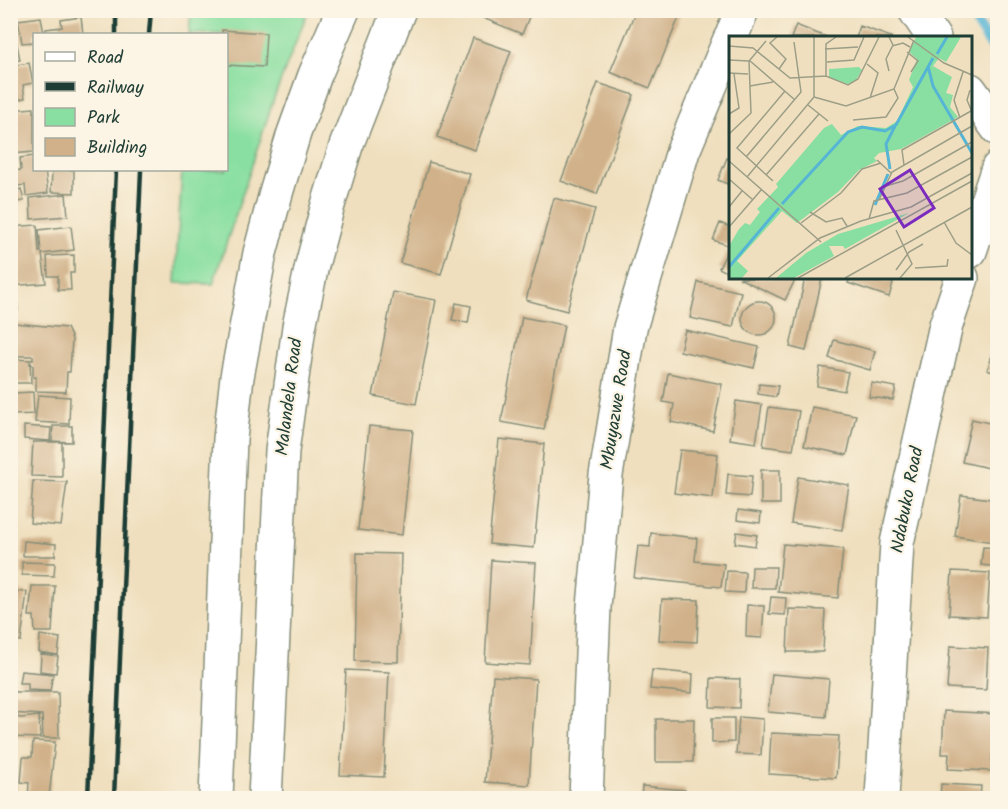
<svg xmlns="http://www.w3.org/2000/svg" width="1008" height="809" font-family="Kalam,sans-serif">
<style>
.green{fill:#89dfa1;stroke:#548e6a;stroke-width:1.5}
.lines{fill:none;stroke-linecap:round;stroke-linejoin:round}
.stream{stroke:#56b5d4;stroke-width:10}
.building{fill:#d0b189}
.street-casing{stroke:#878e79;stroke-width:36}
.secondary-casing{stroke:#878e79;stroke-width:36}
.street{stroke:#fff;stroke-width:33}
.secondary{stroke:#fff;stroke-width:33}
.rail{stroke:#1f3d34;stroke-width:4.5}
.labels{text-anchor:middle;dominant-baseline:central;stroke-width:4.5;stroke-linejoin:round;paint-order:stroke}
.street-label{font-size:18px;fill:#1f3d34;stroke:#fcf5e5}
.inset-river{fill:none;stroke:#56b5d4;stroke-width:3}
.inset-road{fill:none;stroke:#9c9e87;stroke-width:1.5}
.view{fill:#7b2cbf;fill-opacity:0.15;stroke:#7b2cbf;stroke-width:3}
.inset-edge{fill:none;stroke:#1f3d34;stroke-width:3}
</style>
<rect width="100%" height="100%" fill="#fcf5e5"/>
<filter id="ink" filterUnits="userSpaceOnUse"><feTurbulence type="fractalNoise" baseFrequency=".0167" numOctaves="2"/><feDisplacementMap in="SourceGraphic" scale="12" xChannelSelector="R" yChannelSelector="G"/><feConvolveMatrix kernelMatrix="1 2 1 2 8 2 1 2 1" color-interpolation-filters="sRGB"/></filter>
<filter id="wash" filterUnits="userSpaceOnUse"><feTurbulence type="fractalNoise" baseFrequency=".008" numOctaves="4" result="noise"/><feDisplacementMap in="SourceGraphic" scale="24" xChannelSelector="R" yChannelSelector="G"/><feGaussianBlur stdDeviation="1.35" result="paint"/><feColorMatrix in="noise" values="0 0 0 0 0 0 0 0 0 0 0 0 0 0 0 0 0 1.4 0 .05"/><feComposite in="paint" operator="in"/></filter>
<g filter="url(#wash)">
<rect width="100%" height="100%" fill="#efdfbe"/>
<path class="green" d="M 191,11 L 308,11 L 274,98 L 213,284 L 175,283 L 182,170 L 226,170 L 226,34 L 189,34 Z"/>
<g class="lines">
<path class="stream" d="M 968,10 L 998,57"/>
</g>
<g id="blocks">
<path class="building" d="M 486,10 L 532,10 L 522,34 L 483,18 Z
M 636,10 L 682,10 L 650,88 L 610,72 Z
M 41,17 L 44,34 L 34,34 L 34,42 L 22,43 L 18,20 Z
M 81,17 L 83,34 L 44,34 L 46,29 L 62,27 L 61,20 Z
M 796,25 L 826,37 L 826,38 L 791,38 Z
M 860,26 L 891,37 L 891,38 L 856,38 Z
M 222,30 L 266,33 L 264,67 L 226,65 L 226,34 L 222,34 Z
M 473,38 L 511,51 L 475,150 L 437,137 Z
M 16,39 L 20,60 L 10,62 L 10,40 Z
M 29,63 L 33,83 L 23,85 L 25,98 L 10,102 L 10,66 Z
M 598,83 L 634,95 L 597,194 L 561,181 Z
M 34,108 L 34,152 L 12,154 L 10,110 Z
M 34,156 L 34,170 L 45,170 L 48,193 L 26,196 L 25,185 L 10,187 L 10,171 L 21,170 L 20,158 Z
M 727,158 L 730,160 L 730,185 L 718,180 Z
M 429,162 L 470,174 L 441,274 L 400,263 Z
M 52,170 L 74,170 L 74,193 L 51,192 Z
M 21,189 L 24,201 L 10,203 L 10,192 Z
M 66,194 L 68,216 L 31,219 L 30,198 Z
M 554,198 L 595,209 L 567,311 L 526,300 Z
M 720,223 L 730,227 L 730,246 L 713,240 Z
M 37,225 L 39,252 L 41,252 L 39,230 L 71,226 L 74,250 L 42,254 L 46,283 L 10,286 L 10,275 L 14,274 L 13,265 L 16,265 L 16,257 L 10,257 L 10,227 Z
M 727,252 L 730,253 L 730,274 L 719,268 Z
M 74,255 L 74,273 L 70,273 L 71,290 L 58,290 L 58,276 L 48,276 L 47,256 Z
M 739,278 L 796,278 L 785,300 Z
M 805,278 L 822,278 L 806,351 L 790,347 Z
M 850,278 L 877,278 L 893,283 L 889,297 L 848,283 Z
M 698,282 L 741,292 L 733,327 L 690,318 Z
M 10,287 L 16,287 L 18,311 L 10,312 Z
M 393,292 L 436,300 L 416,404 L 373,396 Z
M742 318a17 17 0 1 1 34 0a17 17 0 1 1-34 0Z
M 456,303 L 471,306 L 468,323 L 452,320 Z
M 522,317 L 564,325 L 544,430 L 501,422 Z
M 14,323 L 67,328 L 72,339 L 70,372 L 67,372 L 66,392 L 36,391 L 36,377 L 33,377 L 33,366 L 30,362 L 31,383 L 10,383 L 11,359 L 33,360 L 33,356 L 13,356 Z
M 685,330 L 759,347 L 754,368 L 680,351 Z
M 998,338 L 998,374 L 987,370 Z
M 834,340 L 875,351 L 870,370 L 829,358 Z
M 820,367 L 848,372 L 844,391 L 817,386 Z
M 668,373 L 722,384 L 713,431 L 671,422 L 674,404 L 663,402 Z
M 872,383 L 896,387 L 893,400 L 869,397 Z
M 759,384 L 778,386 L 776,397 L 758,394 Z
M 33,392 L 34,414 L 14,415 L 13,393 Z
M 38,395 L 70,397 L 69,424 L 35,422 Z
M 736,401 L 762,405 L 756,443 L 730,439 Z
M 769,407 L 799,411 L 793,450 L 763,446 Z
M 812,407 L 856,415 L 847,455 L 804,446 Z
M 972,419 L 998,425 L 998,470 L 962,462 Z
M 24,426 L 51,428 L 50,441 L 24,439 Z
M 53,426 L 72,426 L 72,442 L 52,441 Z
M 369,426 L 413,430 L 402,535 L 358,530 Z
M 499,439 L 544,444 L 534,548 L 489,544 Z
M 33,442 L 62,442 L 62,477 L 31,476 Z
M 680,450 L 718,454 L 713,498 L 674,493 Z
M 761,470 L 780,470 L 780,504 L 761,504 Z
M 728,474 L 752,476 L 750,497 L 726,495 Z
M 798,477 L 849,485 L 842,530 L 791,523 Z
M 33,481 L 67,482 L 61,526 L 30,523 Z
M 961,495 L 998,500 L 993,542 L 955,536 Z
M 738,510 L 761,513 L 760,523 L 737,520 Z
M 737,532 L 757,535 L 755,546 L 735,543 Z
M 651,533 L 697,538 L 695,561 L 724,564 L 721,587 L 634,578 L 638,546 L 650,547 Z
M 24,541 L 56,544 L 55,556 L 23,556 Z
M 783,544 L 843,549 L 838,598 L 778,592 Z
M 983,547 L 998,548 L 998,567 L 981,565 Z
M 357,553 L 401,554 L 398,662 L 355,661 Z
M 491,560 L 536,563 L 530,665 L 485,662 Z
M 22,562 L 55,563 L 54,576 L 22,575 Z
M 752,567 L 776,567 L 775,588 L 751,588 Z
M 727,571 L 745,572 L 744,593 L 725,592 Z
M 952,571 L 990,573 L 987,617 L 949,615 Z
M 32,586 L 55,586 L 52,632 L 35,632 L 34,616 L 29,616 Z
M 10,591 L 27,592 L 21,641 L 10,640 Z
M 771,597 L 786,598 L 785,615 L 769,614 Z
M 662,599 L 699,600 L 697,642 L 659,640 Z
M 747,605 L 764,606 L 762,638 L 746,637 Z
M 789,609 L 825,610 L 823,652 L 787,652 Z
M 40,635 L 60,638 L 58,655 L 39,652 Z
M 950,646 L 988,648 L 986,690 L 947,688 Z
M 41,654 L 58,656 L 56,673 L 40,671 Z
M 346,670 L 389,672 L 384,777 L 340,775 Z
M 652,670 L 693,674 L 692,693 L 650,689 Z
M 21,671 L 53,674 L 50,691 L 28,690 L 28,683 L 19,683 Z
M 772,674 L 829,679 L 826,717 L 768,712 Z
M 493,676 L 536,679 L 529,785 L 485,782 Z
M 711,678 L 740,679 L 739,708 L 710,707 Z
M 10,690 L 16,692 L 58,692 L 59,738 L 43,738 L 42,715 L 10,713 Z
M 944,711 L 998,714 L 998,757 L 992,756 L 991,771 L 948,769 L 949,754 L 942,754 Z
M 10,716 L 21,718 L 39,716 L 40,738 L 10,737 Z
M 739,717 L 763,719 L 761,755 L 736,754 Z
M 712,718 L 734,718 L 734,742 L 712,743 Z
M 656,719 L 694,719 L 693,762 L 656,762 Z
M 771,733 L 839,736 L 836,778 L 769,774 Z
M 33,741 L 55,742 L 49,798 L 28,798 L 29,783 L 21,782 L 23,757 L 32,757 Z
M 10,772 L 16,772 L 17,798 L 10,798 Z
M 941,784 L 981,786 L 980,798 L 940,798 Z
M 642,786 L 685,790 L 684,798 L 641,798 Z"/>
</g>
</g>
<g filter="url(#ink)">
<use href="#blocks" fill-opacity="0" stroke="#878e79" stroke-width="1.5"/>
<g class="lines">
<defs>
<path id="street" d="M 915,10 L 934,38
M 731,38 L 742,10
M 970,90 L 998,129
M 970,251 L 998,168
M 586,798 L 594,607 L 606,475 L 630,328 L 683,151 L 730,39
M 882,798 L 897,543 L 946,325 L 962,278"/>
<path id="secondary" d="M 216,798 L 230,439 L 237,377 L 260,253 L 276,193 L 294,133 L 315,75 L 343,10
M 265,798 L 282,451 L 299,327 L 312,265 L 328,205 L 346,146 L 399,10"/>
</defs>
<use href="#street" class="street-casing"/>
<use href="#secondary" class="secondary-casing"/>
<use href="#street" class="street"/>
<use href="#secondary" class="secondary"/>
<path class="rail" d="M 116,34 L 116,10
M 149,34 L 151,10
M 88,798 L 116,170
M 114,798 L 141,170"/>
</g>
</g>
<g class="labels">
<g class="street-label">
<text transform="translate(290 397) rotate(-83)">Malandela Road</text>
<text transform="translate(617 410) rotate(-81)">Mbuyazwe Road</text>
<text transform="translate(908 500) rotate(-79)">Ndabuko Road</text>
</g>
</g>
<g transform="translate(729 36)">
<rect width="243" height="243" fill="#efdfbe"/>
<path d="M 187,1 L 232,1 L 217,26 L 210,22 L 204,30 L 223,41 L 217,57 L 224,59 L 221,71 L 229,81 L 172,113 L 150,117 L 145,122 L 148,125 L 130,134 L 109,156 L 68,187 L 53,175 L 8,225 L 19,235 L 13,242 L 0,242 L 0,210 L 10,193 L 16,187 L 21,189 L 31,176 L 28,173 L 49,151 L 47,148 L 95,92 L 103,88 L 112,99 L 129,90 L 157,92 L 168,85 L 184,51 L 180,44 L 188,23 L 180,16 ZM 130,31 L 133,34 L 127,44 L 119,48 L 100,41 L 100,33 ZM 180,177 L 116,213 L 114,210 L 100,210 L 105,220 L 65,242 L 47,242 L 77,217 L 109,198 Z" fill="#89dfa1"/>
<path class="inset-river" d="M 208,18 L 218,1M 199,30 L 204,50 L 243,117M 161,133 L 157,108 L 166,90M 53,168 L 119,96 L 133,91 L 156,95 L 167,89 L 204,22M 146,169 L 159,138M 0,231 L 50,172"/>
<path class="inset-road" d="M 48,1 L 41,7 L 57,23 L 50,33M 160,1 L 164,9 L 157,23 L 160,35M 179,1 L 215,27 L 243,39M 0,10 L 24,12 L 61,42 L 97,40 L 119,49 L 129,43 L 150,1M 163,10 L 174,7 L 181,11M 96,13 L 129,11M 178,16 L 189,25 L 182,36M 0,24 L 20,25M 20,24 L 66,64M 98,26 L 125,24 L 135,1M 138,28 L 149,37 L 141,62M 0,37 L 19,38M 97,40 L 97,8 L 107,1M 21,50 L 44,46M 241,54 L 238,64 L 243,76M 85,61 L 117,70 L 165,53 L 185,4M 79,69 L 99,85M 0,78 L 10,72 L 5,38M 231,82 L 225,64 L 234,36M 124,84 L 157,81 L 169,62 L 165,53M 0,98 L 22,77 L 20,25 L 37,5M 17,121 L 72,56 L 65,6M 148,124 L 162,137M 0,125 L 92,206M 175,129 L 173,114 L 242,75M 37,139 L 90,78M 18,141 L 85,61 L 85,1M 0,143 L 24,164M 44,145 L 8,112 L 56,55M 157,150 L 174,145 L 243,106M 150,164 L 163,136 L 243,90M 0,171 L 13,155M 81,176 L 97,186 L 113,182 L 118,190M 140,183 L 145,165 L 178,157 L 243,121M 215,186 L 227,207 L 243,219M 72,187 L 112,157 L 133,133 L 152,127M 0,191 L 33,153M 167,194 L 183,228 L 171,242M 186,232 L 218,230 L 219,223M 167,234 L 180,216 L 194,208M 39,242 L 91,202 L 132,185 L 182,171 L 243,137M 69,242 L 243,145M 116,242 L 243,171"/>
<path class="view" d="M 181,134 L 205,172 L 175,191 L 151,153 Z"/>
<rect width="243" height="243" class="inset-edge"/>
</g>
<rect width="1008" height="809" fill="none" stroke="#fcf5e5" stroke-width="36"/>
<rect x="33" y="33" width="195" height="138" fill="#fcf5e5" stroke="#a4ab9e" stroke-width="1.5"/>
<rect x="45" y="52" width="30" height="9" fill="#ffffff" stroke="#a4ab9e" stroke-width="1.5"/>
<text x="87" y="63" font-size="18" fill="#1f3d34">Road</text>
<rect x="45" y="82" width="30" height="9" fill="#1f3d34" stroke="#a4ab9e" stroke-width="1.5"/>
<text x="87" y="93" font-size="18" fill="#1f3d34">Railway</text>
<rect x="45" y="108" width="30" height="18" fill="#89dfa1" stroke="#a4ab9e" stroke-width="1.5"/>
<text x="87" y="123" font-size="18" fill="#1f3d34">Park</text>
<rect x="45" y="138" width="30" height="18" fill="#d0b189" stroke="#a4ab9e" stroke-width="1.5"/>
<text x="87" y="153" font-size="18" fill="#1f3d34">Building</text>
</svg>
